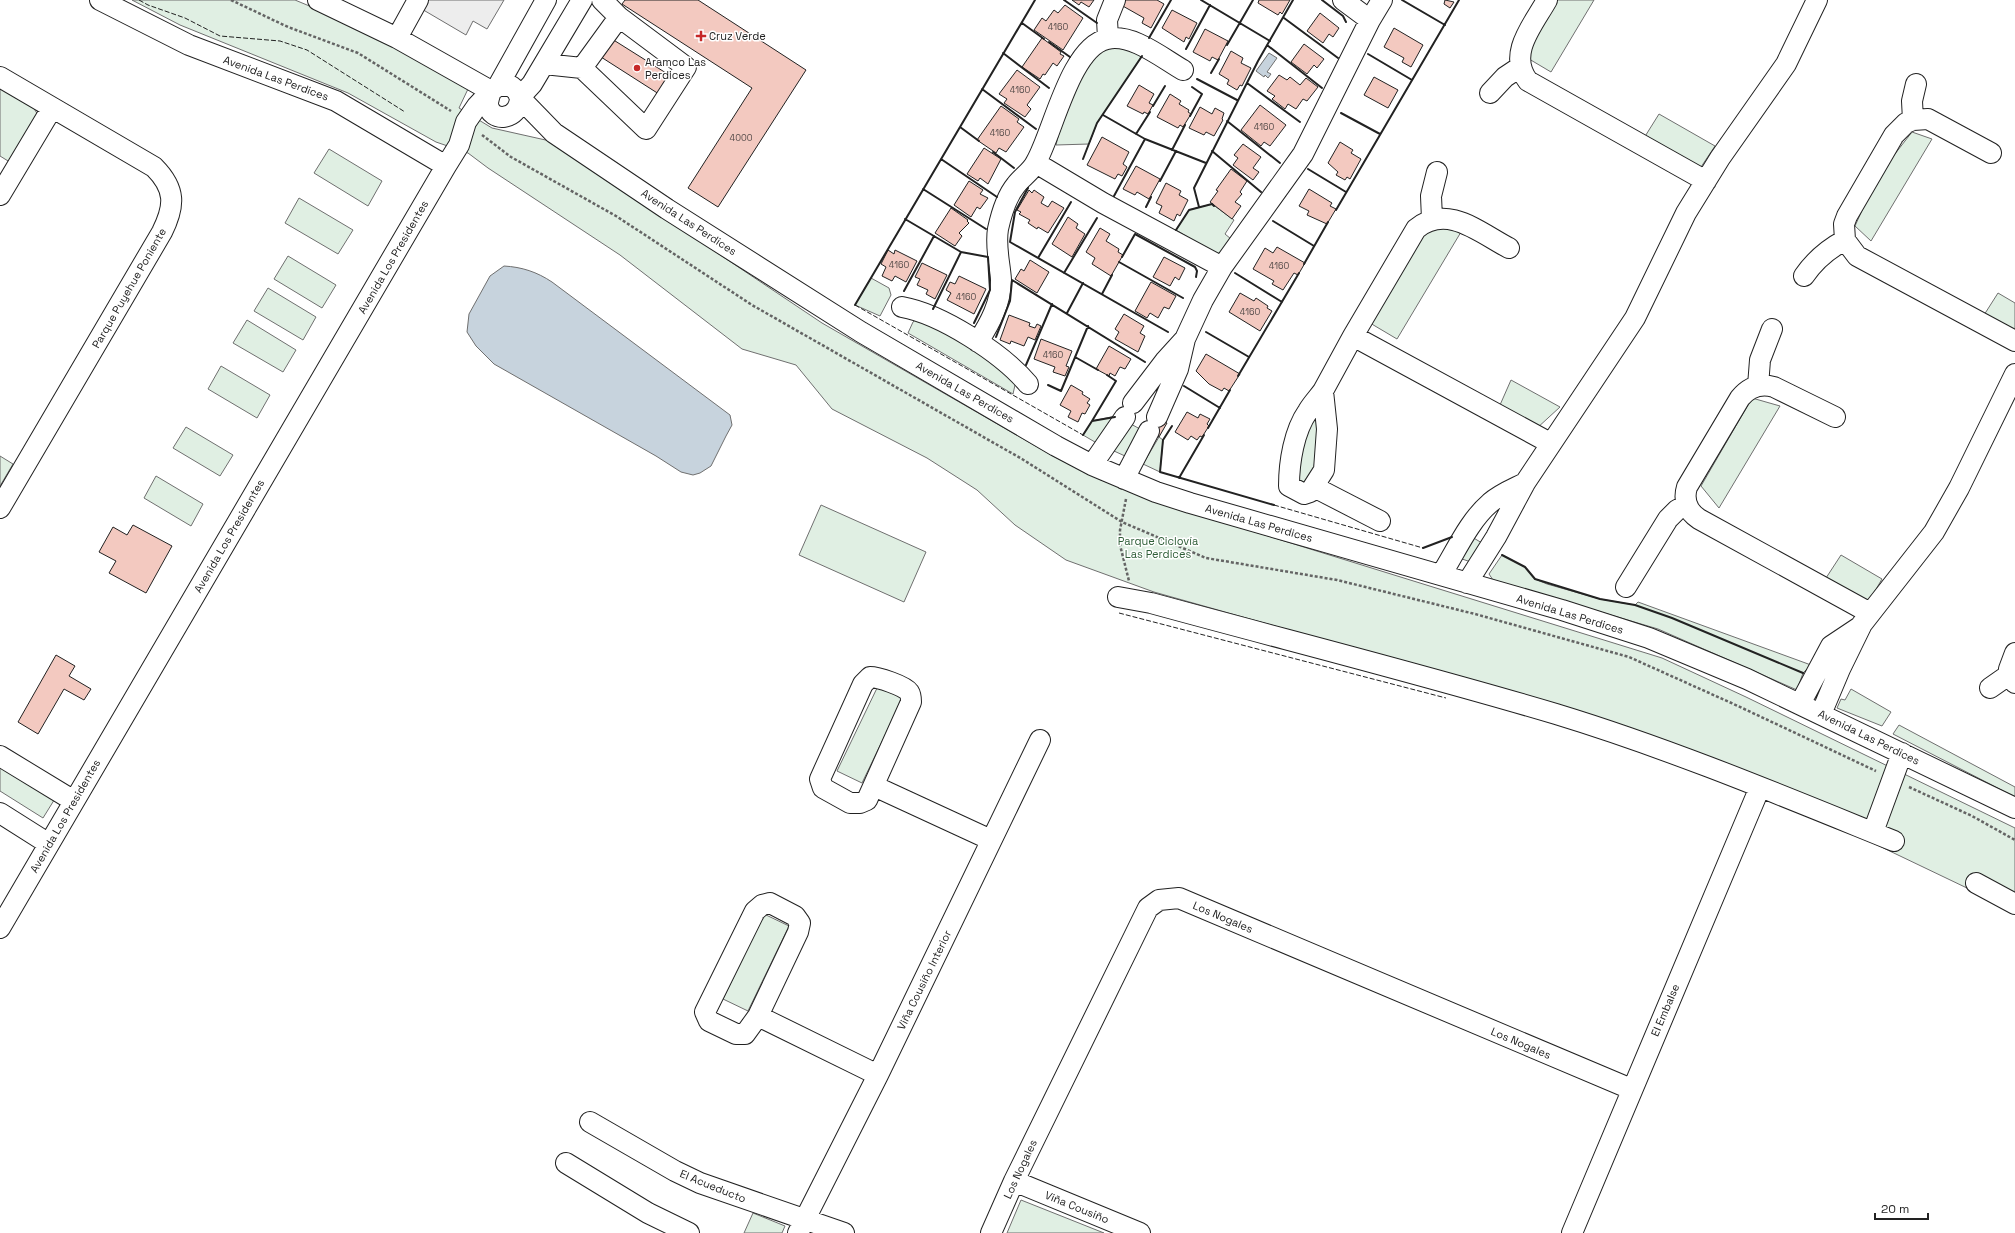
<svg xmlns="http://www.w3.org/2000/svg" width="2015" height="1233" font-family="'Space Grotesk',sans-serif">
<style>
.green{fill:#e0efe3;stroke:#6f6f6f}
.parking{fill:#ededed;stroke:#6f6f6f}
.water{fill:#c7d3dd;stroke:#6f6f6f}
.building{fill:#f3c9c0;stroke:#222}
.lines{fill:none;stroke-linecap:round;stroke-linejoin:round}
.minor-casing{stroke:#222;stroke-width:22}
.path{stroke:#646464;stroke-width:2.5;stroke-dasharray:3 2;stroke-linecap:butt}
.minor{stroke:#fff;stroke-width:20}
.fence{stroke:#222;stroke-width:1;stroke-dasharray:5 2;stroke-linecap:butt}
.wall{stroke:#222;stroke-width:2}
.poi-dot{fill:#c62828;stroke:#fff;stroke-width:1.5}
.labels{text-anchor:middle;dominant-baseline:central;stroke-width:3;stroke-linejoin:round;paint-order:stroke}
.number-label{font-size:9px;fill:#564c4a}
.poi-label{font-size:11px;fill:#222;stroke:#fff;text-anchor:start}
.street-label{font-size:11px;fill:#222;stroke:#fff}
.park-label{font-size:11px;fill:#2f5e38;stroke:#fff}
</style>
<rect width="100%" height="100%" fill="#fff"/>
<path class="green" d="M 132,0 L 295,0 L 379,35 L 468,89 L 459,108 L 492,128 L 550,141 L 822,323 L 1053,456 L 1101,480 L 1181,509 L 1662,658 L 1746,697 L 2015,828 L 2015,911 L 1712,766 L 1559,706 L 1154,592 L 1066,560 L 1015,525 L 977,490 L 927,458 L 832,409 L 796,365 L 742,349 L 620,255 L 488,168 L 468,153 L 436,142 L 348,93 L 180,25 Z
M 1557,0 L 1594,0 L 1551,72 L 1524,56 Z
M 1120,47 L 1142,56 L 1097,123 L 1089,144 L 1056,145 C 1062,119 1081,63 1105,49 C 1108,47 1116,47 1120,47 Z
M 0,88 L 33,107 L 38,115 L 13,164 L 0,156 Z
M 1659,114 L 1715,146 L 1699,170 L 1644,138 Z
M 1912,132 L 1932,139 L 1871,241 L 1855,226 L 1877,177 Z
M 329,149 L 382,181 L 368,206 L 314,173 Z
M 299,198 L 353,230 L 338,254 L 285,223 Z
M 1212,204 L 1234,220 L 1225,234 L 1231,239 L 1219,256 L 1176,230 L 1189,210 Z
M 1443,225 L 1461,232 L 1397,339 L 1370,323 L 1425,232 Z
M 288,256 L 336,285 L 322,308 L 274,279 Z
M 871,278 L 889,288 L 891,295 L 880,316 L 855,305 Z
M 268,288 L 316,317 L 303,340 L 254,311 Z
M 1998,293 L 2015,303 L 2015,333 L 1984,315 Z
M 920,316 L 1001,365 L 1015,385 L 1013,394 L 908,333 L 913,322 Z
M 247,320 L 296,350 L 283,372 L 233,343 Z
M 221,366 L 270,395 L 257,418 L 208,389 Z
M 1511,380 L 1560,407 L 1536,429 L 1500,405 Z
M 1752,398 L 1780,406 L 1719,508 L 1701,486 Z
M 1116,416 L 1100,445 L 1083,435 L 1092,421 Z
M 1311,418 L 1320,418 L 1312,484 L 1295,482 L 1295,469 Z
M 1129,423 L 1140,429 L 1125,456 L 1114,451 Z
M 186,427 L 233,455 L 220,476 L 173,448 Z
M 1159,437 L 1163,440 L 1160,472 L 1143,464 Z
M 0,456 L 13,464 L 0,486 Z
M 156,476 L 203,504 L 191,526 L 144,498 Z
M 821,505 L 926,552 L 904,602 L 799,555 Z
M 1467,534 L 1482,543 L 1471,562 L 1459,558 Z
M 1502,555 L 1525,567 L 1535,579 L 1547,584 L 1600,599 L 1635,605 L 1638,602 L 1811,665 L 1803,673 L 1797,690 L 1658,629 L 1493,580 L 1489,574 Z
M 1841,555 L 1882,579 L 1868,603 L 1826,578 Z
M 878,686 L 903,698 L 862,783 L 837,771 Z
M 1851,689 L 1891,712 L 1882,726 L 1837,708 L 1841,699 L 1845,700 Z
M 1899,725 L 2015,787 L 2015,797 L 1893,734 Z
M 0,763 L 56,797 L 43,818 L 0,791 Z
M 764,914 L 789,926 L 748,1011 L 723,999 Z
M 1021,1200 L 1104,1233 L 1007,1233 Z
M 753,1213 L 785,1226 L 782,1233 L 744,1233 Z"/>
<path class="parking" d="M 425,0 L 504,0 L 487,29 L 473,21 L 466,35 L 420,8 Z"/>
<path class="water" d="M 1269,53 L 1277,58 L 1267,72 L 1271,74 L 1268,78 L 1265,75 L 1264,77 L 1256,71 Z
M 504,266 C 522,267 537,272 552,282 L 730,415 L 732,425 L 726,436 L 711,466 L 700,473 L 693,475 L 681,472 L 656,456 L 494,364 L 476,346 L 467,332 L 469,314 L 490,276 Z"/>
<path class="building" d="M 625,0 L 698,0 L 806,70 L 718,207 L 688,188 L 752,88 L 622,4 Z
M 1072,0 L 1094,0 L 1089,7 L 1081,2 L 1079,5 Z
M 1123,0 L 1157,0 L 1164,4 L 1151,28 L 1142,23 L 1144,18 L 1121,5 Z
M 1259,0 L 1290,0 L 1282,14 L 1280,12 L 1278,15 L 1258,3 Z
M 1445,0 L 1454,2 L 1450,8 L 1444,4 Z
M 1065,5 L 1083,18 L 1063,50 L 1034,30 L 1042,18 L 1046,21 L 1054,10 L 1058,13 Z
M 1172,10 L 1197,23 L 1189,39 L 1186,37 L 1184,42 L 1162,28 Z
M 1320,13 L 1339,28 L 1333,37 L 1329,34 L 1323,43 L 1307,31 Z
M 1394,28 L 1423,45 L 1411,67 L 1402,62 L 1404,58 L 1384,47 Z
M 1205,29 L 1228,41 L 1218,60 L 1212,57 L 1210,61 L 1193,52 Z
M 1042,38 L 1061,52 L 1060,54 L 1064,56 L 1057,66 L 1053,63 L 1045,75 L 1043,74 L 1040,79 L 1022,67 Z
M 612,39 L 674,78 L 662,96 L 601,57 Z
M 1304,44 L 1324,59 L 1317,68 L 1314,65 L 1307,74 L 1291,62 Z
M 1231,51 L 1243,58 L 1241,63 L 1251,68 L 1242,86 L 1240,85 L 1237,90 L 1227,84 L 1229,80 L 1219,74 Z
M 1017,70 L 1040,87 L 1027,105 L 1031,109 L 1025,117 L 1004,103 L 1007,99 L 999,94 Z
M 1279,75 L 1287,80 L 1290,77 L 1300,85 L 1306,78 L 1318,87 L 1307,101 L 1303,99 L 1296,109 L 1288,104 L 1285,109 L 1272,99 L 1275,96 L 1267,91 Z
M 1374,77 L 1398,90 L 1388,108 L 1364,95 Z
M 1139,85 L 1154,94 L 1149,103 L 1153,105 L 1148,114 L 1144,112 L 1143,114 L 1127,106 Z
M 1170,94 L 1181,101 L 1179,104 L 1189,110 L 1188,112 L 1191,114 L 1183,127 L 1180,125 L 1178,128 L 1157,117 Z
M 1260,105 L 1286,125 L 1270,146 L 1264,142 L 1261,146 L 1241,130 Z
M 1001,106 L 1019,119 L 1017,122 L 1024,127 L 1006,152 L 999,148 L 996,153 L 977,140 Z
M 1200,107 L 1212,114 L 1215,108 L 1224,113 L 1222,119 L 1223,120 L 1214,136 L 1206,132 L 1204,135 L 1189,128 Z
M 1102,137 L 1129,152 L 1123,164 L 1127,167 L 1122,176 L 1118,174 L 1115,179 L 1087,165 Z
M 1340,142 L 1353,150 L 1351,153 L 1361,159 L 1350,179 L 1347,177 L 1345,180 L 1336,175 L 1338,172 L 1328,163 Z
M 1243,144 L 1261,157 L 1253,168 L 1259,172 L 1253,180 L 1233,165 L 1238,158 L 1234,155 Z
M 984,148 L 1001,159 L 988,184 L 980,178 L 978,181 L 967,174 Z
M 1136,166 L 1160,179 L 1149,199 L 1137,192 L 1135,195 L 1123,189 Z
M 1231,169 L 1247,181 L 1240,192 L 1242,194 L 1235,202 L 1241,206 L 1232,219 L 1210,202 L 1218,191 L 1216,190 Z
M 969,181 L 983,190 L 980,194 L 988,198 L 980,209 L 977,207 L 971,217 L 954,205 Z
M 1166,183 L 1181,191 L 1179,195 L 1188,200 L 1180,216 L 1177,214 L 1174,221 L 1159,213 L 1162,206 L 1156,203 Z
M 1309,189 L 1332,203 L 1330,206 L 1336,209 L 1327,224 L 1307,215 L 1309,211 L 1299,206 Z
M 1029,190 L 1032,193 L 1034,190 L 1044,197 L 1041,203 L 1048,207 L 1052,201 L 1064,208 L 1048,233 L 1038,227 L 1037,229 L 1028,223 L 1030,220 L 1019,214 L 1021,212 L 1017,210 Z
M 951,208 L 968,220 L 967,221 L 969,223 L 959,233 L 962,236 L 955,246 L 935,233 Z
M 1068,217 L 1078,224 L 1076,228 L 1085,234 L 1072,257 L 1052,244 Z
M 1100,228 L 1110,234 L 1106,241 L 1119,249 L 1118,252 L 1123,255 L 1111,276 L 1092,264 L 1095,258 L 1086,252 Z
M 1277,247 L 1305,263 L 1298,275 L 1294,273 L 1283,290 L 1272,284 L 1274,281 L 1253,269 L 1265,248 L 1273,253 Z
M 888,250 L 894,254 L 895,250 L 917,261 L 906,282 L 895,276 L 892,281 L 882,276 L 886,267 L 881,264 Z
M 1164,257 L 1185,268 L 1179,280 L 1175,277 L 1170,286 L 1153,277 Z
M 1030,260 L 1049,272 L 1037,293 L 1015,279 L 1021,269 L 1024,271 Z
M 922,263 L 947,275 L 935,299 L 926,294 L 928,290 L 917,285 L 920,279 L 915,277 Z
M 959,276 L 986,289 L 974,314 L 947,300 L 951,293 L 946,290 L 950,282 L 955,284 Z
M 1151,282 L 1176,296 L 1169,309 L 1164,307 L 1158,318 L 1150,313 L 1147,318 L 1135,311 Z
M 1240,293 L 1254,301 L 1256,298 L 1268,306 L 1267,308 L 1272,311 L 1260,331 L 1229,312 Z
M 1124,314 L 1144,326 L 1140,333 L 1145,336 L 1138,352 L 1115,339 L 1119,332 L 1115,329 Z
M 1009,315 L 1030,323 L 1029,326 L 1035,328 L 1037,324 L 1041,326 L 1035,340 L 1028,337 L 1024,346 L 1011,341 L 1010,344 L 1000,340 Z
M 1041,339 L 1072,351 L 1066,366 L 1069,367 L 1065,376 L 1053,372 L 1055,367 L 1034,359 Z
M 1109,346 L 1131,359 L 1125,369 L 1120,367 L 1115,376 L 1110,373 L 1109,376 L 1096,369 Z
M 1206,354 L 1240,374 L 1229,391 L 1224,388 L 1222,391 L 1209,384 L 1196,371 Z
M 1071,385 L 1083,392 L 1082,394 L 1090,399 L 1087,403 L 1090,405 L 1085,414 L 1082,413 L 1078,422 L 1068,417 L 1071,411 L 1060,405 Z
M 1187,412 L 1198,418 L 1200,414 L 1210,419 L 1207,424 L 1209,426 L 1202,437 L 1200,436 L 1197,440 L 1191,436 L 1188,440 L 1175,432 Z
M 1151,414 L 1167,423 L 1159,437 L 1143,428 Z
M 133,525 L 172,546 L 146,593 L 109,573 L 116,561 L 99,552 L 113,527 L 127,535 Z
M 56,655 L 75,666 L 69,676 L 91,689 L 84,700 L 64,689 L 38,734 L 18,722 Z"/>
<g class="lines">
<defs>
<path id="minor" d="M 100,0 L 189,45 L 336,101 L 446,166
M 1343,0 L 1370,20
M 1547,0 C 1533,25 1507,54 1528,81 L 1706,181
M 397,38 L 418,0
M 1108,38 L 1107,20 L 1115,0
M 544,64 L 582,68 L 646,129 L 686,67 L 619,17
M 582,68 L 619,17 L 602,0
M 0,77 L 154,167 C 176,189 175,206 162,232 L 0,508
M 498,86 L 546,0
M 1490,93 L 1505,77 L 1520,67
M 520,97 L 532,84 L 582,0
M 520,98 C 519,121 490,123 488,104 C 488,100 490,95 491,91 L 498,86 L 511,86 L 517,91 L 520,98 L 554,133 L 667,209 L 861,332 L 1056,446 L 1092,465 L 1156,492 L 1190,503 L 1562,610 L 1649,638 L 1747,679 L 2015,808
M 1913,120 L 1912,101 L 1916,84
M 1991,153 L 1928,119 L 1913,120 L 1906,123 L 1894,135 L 1847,216 L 1844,224 L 1845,240 L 1857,256 L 2015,341
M 1036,163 L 1103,203 L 1222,267
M 0,195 L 52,108
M 1432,219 L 1431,196 L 1437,172
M 1804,276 C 1815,260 1828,249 1845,240
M 902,307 C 941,314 1002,353 1028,384
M 1353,336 L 1550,443
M 978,342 C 990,323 1001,303 1001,280 C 1000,263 995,247 998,229 C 1001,215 1007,196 1016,185 C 1022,177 1032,171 1036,162 C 1053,133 1070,47 1107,39 C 1132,33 1162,58 1183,70
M 1758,386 L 1760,360 L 1772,329
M 1323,391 C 1318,398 1312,404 1308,411 C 1294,431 1289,462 1289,486 L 1304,494 L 1310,492 L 1324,470 L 1327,429 L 1323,391 L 1353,336 L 1416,229 C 1447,203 1480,233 1509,248
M 1133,403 L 1165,361 L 1185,339
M 1157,417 L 1178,369 L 1185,339 L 1203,300 L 1222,267 L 1303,154 L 1370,20 L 1382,0
M 1835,417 L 1774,387 C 1760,383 1749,387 1740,398 L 1687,487 C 1683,500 1687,511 1699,519 L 1870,613
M 1092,465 L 1125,417
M 1124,479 L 1149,431
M 1314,487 L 1380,521
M 1441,575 C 1456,551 1469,521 1490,503 C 1500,494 1513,489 1525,483
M 1467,583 L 1496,537 L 1525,483 L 1635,318 L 1686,213 L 1720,158 L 1786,64 L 1817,0
M 1626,587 L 1668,519 L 1677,510 L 1686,505
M 1118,597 L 1151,603 C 1286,640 1422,674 1556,714 C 1671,749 1783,796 1894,841
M 2015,653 L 2009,669 L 2015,683
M 870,677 C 878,677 905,686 909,692 C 911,695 911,699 911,702 L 867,800 L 860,803 L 850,803 L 823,788 L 820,779 L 863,684 Z
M 1990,688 L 2010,674
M 1800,704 L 1831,646 L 1861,626
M 1821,714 L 1840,669 L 1862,624 L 1934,532 L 1959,488 L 2015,374
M 0,756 L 74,801
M 874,786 L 991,840
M 0,813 L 49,844
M 1873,832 L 1902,753
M 1976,883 L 2015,904
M 770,903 L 795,916 L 800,923 L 798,932 L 758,1016 L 745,1034 L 736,1034 L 709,1021 L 705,1012 L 755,911 L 762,905 Z
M 0,928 L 446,166 L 459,145 L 466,122 L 477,106 L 491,91 L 397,38 L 318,0
M 758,1016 L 878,1075
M 590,1122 L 675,1171 L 700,1183 L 844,1233
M 566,1163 L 648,1213 L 689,1233
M 1014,1181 L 1140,1233
M 798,1233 L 878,1075 L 1040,740
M 991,1233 L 1014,1181 L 1148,908 L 1159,900 L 1179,898 L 1631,1089
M 1572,1233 L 1760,787"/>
</defs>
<use href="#minor" class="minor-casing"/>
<path class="path" d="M 231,0 L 288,27 L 358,53 L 451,111
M 482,135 L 511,157 L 616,216 L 752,305 L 1022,459 L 1122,522 L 1206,558 L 1337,580 L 1475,614 L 1629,657 L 1738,706 L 1876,771
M 1126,499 L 1120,530 L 1120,545 L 1129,581
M 1909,787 L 1972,816 L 2015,840"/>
<use href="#minor" class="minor"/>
<path class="fence" d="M 139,0 L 148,5 L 185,18 L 220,36 L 280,41 L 307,50 L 405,112
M 855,305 L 1083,435
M 1274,505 L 1423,548
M 1119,613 L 1446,698"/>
<path class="wall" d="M 1064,0 L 1097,23
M 1201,0 L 1270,41
M 1322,0 L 1343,16 L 1346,22
M 1402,0 L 1445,25
M 1284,18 L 1338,58
M 1022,23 L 1044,39
M 1149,38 L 1171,0
M 1049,42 L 1070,57
M 1227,45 L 1253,0
M 1267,45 L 1322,88
M 1186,49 L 1210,5
M 1003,53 L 1049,88
M 1368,54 L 1412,80
M 1211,73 L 1219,59
M 1197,79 L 1237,100
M 1247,83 L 1300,122
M 982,89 L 1036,129
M 1153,106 L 1165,86
M 1341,113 L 1380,134
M 1103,115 L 1145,139 L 1206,163
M 1190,116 L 1202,94 L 1192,87
M 1227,121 L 1280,163
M 960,127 L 979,141
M 1136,134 L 1150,112
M 1172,150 L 1185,125
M 1212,151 L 1261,192
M 993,152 L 1014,168
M 941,159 L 997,197
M 1083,159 L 1097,123 L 1142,56
M 1308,169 L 1346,192
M 1160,181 L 1176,151
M 1028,188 L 1015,212 L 1010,242 L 1168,332
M 923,189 L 986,229
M 1114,196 L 1145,139
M 1146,207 L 1151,197
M 1199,207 L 1194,188 L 1258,61 L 1293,0
M 1336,210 L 1459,0
M 905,219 L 961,252 L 988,257 L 990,290 L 974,323
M 1273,221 L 1314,246
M 1176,230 L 1189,210 L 1212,204 L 1214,206
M 1122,257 L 1135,234 L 1195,267 L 1197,271 L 1196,277
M 1038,258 L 1071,202
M 1119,262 L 1183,298
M 1304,264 L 1328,222
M 1064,273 L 1097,218
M 1235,273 L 1282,302
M 904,291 L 934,236
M 1102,294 L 1112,275
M 855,305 L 1035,0
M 933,309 L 961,252
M 1067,313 L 1083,283
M 1206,332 L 1249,357
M 996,337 L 1010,301 L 1012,280 L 1145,362
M 1075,357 L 1098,370
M 1026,365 L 1052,304
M 1238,376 L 1299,273
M 1048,385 L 1061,391 L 1088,326
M 1184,386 L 1220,408
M 1092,421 L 1116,381 L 1107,375
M 1172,426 L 1163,440 L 1160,472 L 1274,505
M 1208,428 L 1230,390
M 1083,435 L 1092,421 L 1115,417
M 1179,478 L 1204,435
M 1423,548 L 1452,537
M 1502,555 L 1525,567 L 1535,579 L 1600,599 L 1635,605 L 1672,618 L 1803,673"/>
</g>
<g class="poi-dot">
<path d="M699 30h4v4h4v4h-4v4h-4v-4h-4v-4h4z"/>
<circle cx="637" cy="68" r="4"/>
</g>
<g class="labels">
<g class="number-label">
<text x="1058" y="27">4160</text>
<text x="1020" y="90">4160</text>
<text x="1264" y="127">4160</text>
<text x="1000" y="133">4160</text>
<text x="741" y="138">4000</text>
<text x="899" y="265">4160</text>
<text x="1279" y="266">4160</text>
<text x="966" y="297">4160</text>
<text x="1250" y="312">4160</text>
<text x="1053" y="355">4160</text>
</g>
<g class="poi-label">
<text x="709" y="36">Cruz Verde</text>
<text x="645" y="62">Aramco Las<tspan x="645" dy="13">Perdices</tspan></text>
</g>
<g class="street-label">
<text transform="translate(276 78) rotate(20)">Avenida Las Perdices</text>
<text transform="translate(689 222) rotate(33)">Avenida Las Perdices</text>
<text transform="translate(393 257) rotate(-60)">Avenida Los Presidentes</text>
<text transform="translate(129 288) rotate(-60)">Parque Puyehue Poniente</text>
<text transform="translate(965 392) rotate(30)">Avenida Las Perdices</text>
<text transform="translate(1259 523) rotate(16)">Avenida Las Perdices</text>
<text transform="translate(229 536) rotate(-60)">Avenida Los Presidentes</text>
<text transform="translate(1570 614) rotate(17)">Avenida Las Perdices</text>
<text transform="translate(1869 737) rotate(26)">Avenida Las Perdices</text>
<text transform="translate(65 816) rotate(-60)">Avenida Los Presidentes</text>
<text transform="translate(1223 917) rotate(23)">Los Nogales</text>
<text transform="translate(924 980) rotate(-64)">Viña Cousiño Interior</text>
<text transform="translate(1665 1010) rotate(-67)">El Embalse</text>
<text transform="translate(1521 1043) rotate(23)">Los Nogales</text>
<text transform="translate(1020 1169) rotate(-65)">Los Nogales</text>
<text transform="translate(713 1186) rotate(22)">El Acueducto</text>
<text transform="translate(1077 1207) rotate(22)">Viña Cousiño</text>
</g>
<g class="park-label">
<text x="1158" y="541">Parque Ciclovía<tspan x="1158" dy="13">Las Perdices</tspan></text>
</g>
</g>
<path d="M1875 1213v6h53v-6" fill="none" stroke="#222222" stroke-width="2"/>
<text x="1881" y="1213" font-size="12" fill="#222222" stroke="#ffffff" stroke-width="3" paint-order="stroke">20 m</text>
</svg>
